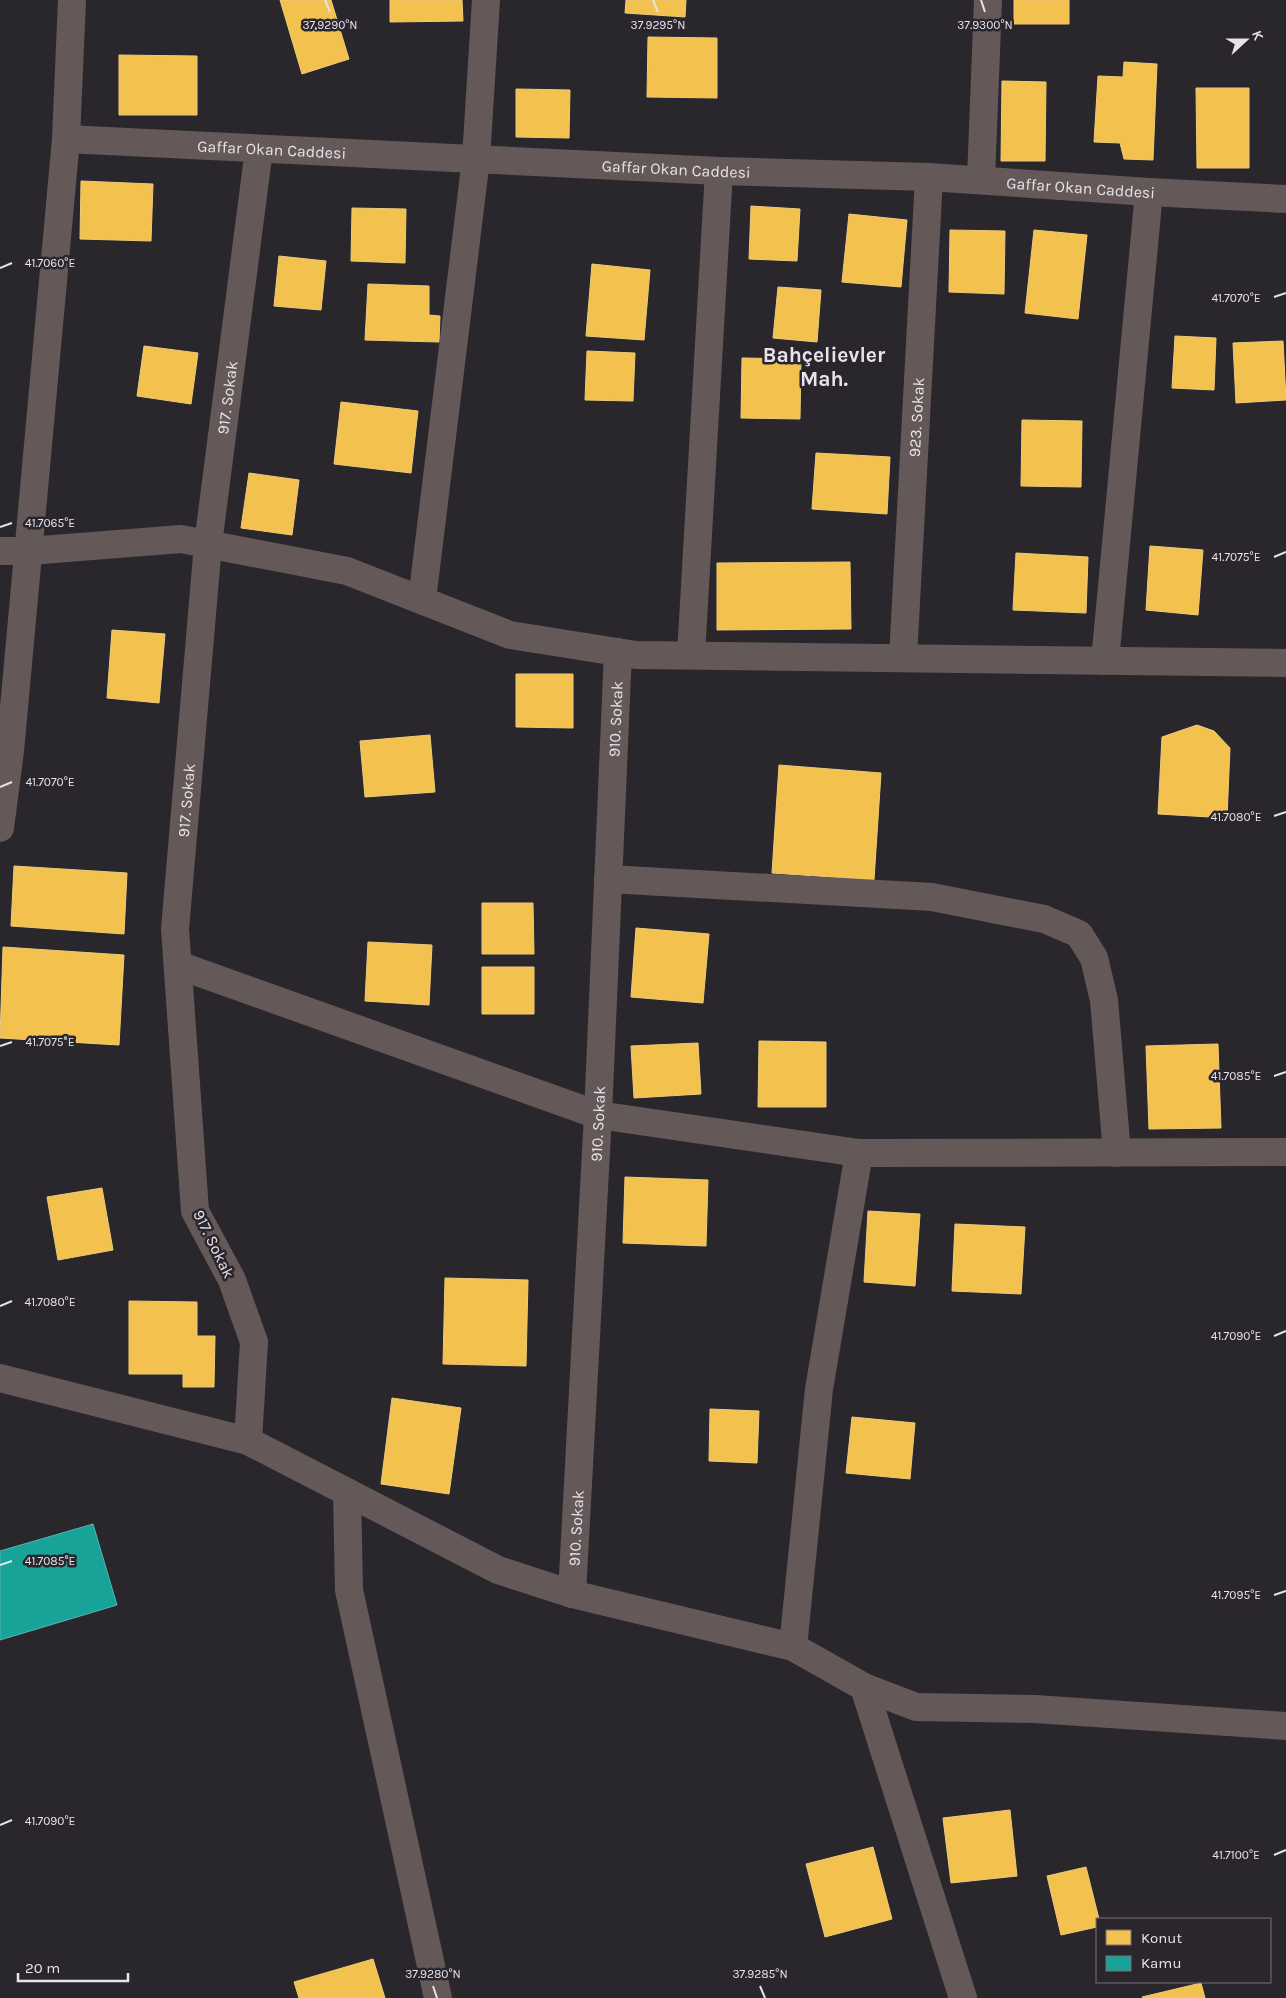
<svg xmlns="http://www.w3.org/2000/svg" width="1286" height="1998" font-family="Karla,sans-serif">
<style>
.homes{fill:#f2c14e;stroke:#eecb7c}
.public{fill:#17a398;stroke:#55b6b0}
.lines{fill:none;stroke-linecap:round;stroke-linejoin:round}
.minor{stroke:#655858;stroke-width:28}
.tertiary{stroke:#655858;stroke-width:28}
.ticks{fill:none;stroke:#e6e3e9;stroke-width:2}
.labels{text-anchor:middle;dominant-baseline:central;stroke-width:5;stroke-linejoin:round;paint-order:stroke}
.street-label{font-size:16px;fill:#e6e3e9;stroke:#2b252e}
.district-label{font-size:21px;font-weight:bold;fill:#e6e3e9;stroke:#2b252e}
.ticks-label{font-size:12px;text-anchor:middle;fill:#e6e3e9;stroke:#2b252e;stroke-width:5;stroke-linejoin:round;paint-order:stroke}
</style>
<rect width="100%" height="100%" fill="#2a272c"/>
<path class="homes" d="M 280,0 L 331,0 L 349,59 L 302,74 Z
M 390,0 L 462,0 L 463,21 L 390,22 Z
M 626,0 L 686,0 L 685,17 L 625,13 Z
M 1014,0 L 1069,0 L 1069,24 L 1014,24 Z
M 648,37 L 717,38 L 717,98 L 647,97 Z
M 119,55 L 197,56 L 197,115 L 119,115 Z
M 1124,62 L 1157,64 L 1153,160 L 1124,159 L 1120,143 L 1094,142 L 1098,76 L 1123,77 Z
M 1002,81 L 1046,82 L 1045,161 L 1001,161 Z
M 1196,88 L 1249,88 L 1249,168 L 1197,168 Z
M 516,89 L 570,90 L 569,138 L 516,137 Z
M 81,181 L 153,184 L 151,241 L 80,239 Z
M 751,206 L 800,209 L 797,261 L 749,259 Z
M 352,208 L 406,209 L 405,263 L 351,261 Z
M 849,214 L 907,220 L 901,287 L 842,282 Z
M 950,230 L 1005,231 L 1004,294 L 949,292 Z
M 1034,230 L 1087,235 L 1078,319 L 1025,313 Z
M 279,256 L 326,261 L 321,310 L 274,306 Z
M 592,264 L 650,270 L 644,340 L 586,336 Z
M 368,284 L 429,286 L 429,315 L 440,316 L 439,342 L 365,340 Z
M 778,287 L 821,290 L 817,342 L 773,338 Z
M 1175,336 L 1216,338 L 1214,390 L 1172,388 Z
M 1283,341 L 1286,400 L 1236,403 L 1233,343 Z
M 144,346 L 198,353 L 191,404 L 137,396 Z
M 587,351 L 635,353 L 633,401 L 585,400 Z
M 742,358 L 801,359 L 800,419 L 741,418 Z
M 341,402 L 418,411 L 411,473 L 334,464 Z
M 1022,420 L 1082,421 L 1081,487 L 1021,486 Z
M 816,453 L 890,457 L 887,514 L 812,509 Z
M 249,473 L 299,480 L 292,535 L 241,528 Z
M 1150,546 L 1203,550 L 1198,615 L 1146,610 Z
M 1016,553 L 1088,557 L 1086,613 L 1013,610 Z
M 850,562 L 851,629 L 717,630 L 717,563 Z
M 112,630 L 165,634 L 159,703 L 107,698 Z
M 516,674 L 573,674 L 573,728 L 516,727 Z
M 1197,725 L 1214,731 L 1230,748 L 1227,818 L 1158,814 L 1162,737 Z
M 430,735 L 435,792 L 365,797 L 360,741 Z
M 779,765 L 881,773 L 874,880 L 772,873 Z
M 14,866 L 127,873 L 124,934 L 11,926 Z
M 482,903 L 533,903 L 534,954 L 482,954 Z
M 636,928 L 709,934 L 703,1003 L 631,997 Z
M 368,942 L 432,945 L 429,1005 L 365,1001 Z
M 3,947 L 124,955 L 119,1045 L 0,1038 Z
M 482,967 L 534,967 L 534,1014 L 482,1014 Z
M 759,1041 L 826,1042 L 826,1107 L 758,1107 Z
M 698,1043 L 701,1094 L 634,1098 L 631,1046 Z
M 1218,1044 L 1221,1128 L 1149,1129 L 1146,1046 Z
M 625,1177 L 708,1180 L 706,1246 L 623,1243 Z
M 102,1188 L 113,1250 L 58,1260 L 47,1197 Z
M 868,1211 L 920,1214 L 915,1286 L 864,1282 Z
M 955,1224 L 1025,1227 L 1021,1294 L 952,1291 Z
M 445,1278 L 528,1280 L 526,1366 L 443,1364 Z
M 129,1301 L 197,1302 L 197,1336 L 215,1336 L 214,1387 L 183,1387 L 183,1374 L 129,1374 Z
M 392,1398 L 461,1408 L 449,1494 L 381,1484 Z
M 710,1409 L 759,1411 L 757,1463 L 709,1461 Z
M 852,1417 L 915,1423 L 910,1479 L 846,1473 Z
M 1010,1810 L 1017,1876 L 951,1883 L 943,1818 Z
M 873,1847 L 892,1919 L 825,1937 L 806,1864 Z
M 1086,1867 L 1099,1919 L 1097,1927 L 1061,1935 L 1047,1876 Z
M 373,1959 L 385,1998 L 299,1998 L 294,1982 Z
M 1201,1983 L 1205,1998 L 1143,1998 L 1142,1997 Z"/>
<path class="public" d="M 93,1524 L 117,1605 L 0,1640 L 0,1551 Z"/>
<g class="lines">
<g class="minor">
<path id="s1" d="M 66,139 L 719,171 L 929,177 L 1149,192 L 1286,199"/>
<path d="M 981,179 L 988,0"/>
<path d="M 0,551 L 29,551 L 181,539 L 347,571 L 510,635 L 636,655 L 1286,663"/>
<path d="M 422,600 L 476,159 L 486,0"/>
<path d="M 691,655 L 719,171"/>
<path id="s2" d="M 903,658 L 929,177"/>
<path d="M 1105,661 L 1149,192"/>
<path d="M 608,879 L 932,897 L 1044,919 L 1079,934 L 1094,958 L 1104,1000 L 1117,1153"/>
<path d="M 178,965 L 598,1115 L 859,1153 L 1286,1152"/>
<path id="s3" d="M 248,1441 L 254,1342 L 232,1280 L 195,1211 L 175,929 L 208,544 L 259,149"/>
<path d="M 347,1492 L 349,1590 L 438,1998"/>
<path id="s4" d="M 572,1594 L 598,1115 L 618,652"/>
<path d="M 793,1647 L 819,1389 L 859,1153"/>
<path d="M 864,1687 L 963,1998"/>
</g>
<path class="tertiary" d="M 0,828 L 10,751 L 66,139 L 72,0
M 0,1378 L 248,1441 L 498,1570 L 572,1594 L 793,1647 L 864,1687 L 916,1707 L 1035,1709 L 1286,1726"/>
</g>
<path class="ticks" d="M 325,0 L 330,12M 653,0 L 658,12M 981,0 L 985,12M 0,268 L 12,263M 1274,297 L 1286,293M 0,527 L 12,523M 1274,557 L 1286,552M 0,787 L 12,782M 1274,816 L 1286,812M 0,1046 L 12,1042M 1274,1076 L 1286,1072M 0,1306 L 12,1301M 1274,1336 L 1286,1331M 0,1565 L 12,1561M 1274,1595 L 1286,1591M 0,1825 L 12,1820M 1274,1855 L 1286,1850M 433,1986 L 437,1998M 760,1986 L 765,1998"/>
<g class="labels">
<g class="street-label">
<text stroke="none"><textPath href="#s1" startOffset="206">Gaffar Okan Caddesi</textPath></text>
<text stroke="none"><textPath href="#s1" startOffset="611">Gaffar Okan Caddesi</textPath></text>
<text stroke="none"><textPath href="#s1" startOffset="1016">Gaffar Okan Caddesi</textPath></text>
<text stroke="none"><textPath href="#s3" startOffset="1060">917. Sokak</textPath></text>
<text stroke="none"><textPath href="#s2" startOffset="241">923. Sokak</textPath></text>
<text stroke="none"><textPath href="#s4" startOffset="876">910. Sokak</textPath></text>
<text stroke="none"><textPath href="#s3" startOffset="655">917. Sokak</textPath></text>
<text stroke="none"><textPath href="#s4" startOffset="471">910. Sokak</textPath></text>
<text transform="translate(214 1244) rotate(64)">917. Sokak</text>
<text stroke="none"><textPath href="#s4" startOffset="66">910. Sokak</textPath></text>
</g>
<g class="district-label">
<text x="824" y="355">Bahçelievler<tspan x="824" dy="24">Mah.</tspan></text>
</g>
</g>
<g class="ticks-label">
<text x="330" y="29">37.9290°N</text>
<text x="985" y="29">37.9300°N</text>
<text x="658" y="29">37.9295°N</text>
<text x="50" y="267">41.7060°E</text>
<text x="1236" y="302">41.7070°E</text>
<text x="50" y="527">41.7065°E</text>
<text x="1236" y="561">41.7075°E</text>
<text x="50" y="786">41.7070°E</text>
<text x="1236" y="821">41.7080°E</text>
<text x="50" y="1046">41.7075°E</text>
<text x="1236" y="1080">41.7085°E</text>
<text x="50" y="1306">41.7080°E</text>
<text x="1236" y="1340">41.7090°E</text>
<text x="50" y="1565">41.7085°E</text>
<text x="1236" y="1599">41.7095°E</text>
<text x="50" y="1825">41.7090°E</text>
<text x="1236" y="1859">41.7100°E</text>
<text x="433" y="1978">37.9280°N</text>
<text x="760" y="1978">37.9285°N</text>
</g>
<rect x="1096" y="1918" width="175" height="65" fill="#2b252e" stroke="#767179"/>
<rect x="1106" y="1930" width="25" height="15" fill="#f2c14e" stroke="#767179"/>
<text x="1141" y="1943" font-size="15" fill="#e6e3e9">Konut</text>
<rect x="1106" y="1956" width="25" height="15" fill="#17a398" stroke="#767179"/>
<text x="1141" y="1968" font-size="15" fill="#e6e3e9">Kamu</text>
<g transform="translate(1246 40) rotate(69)" stroke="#2b252e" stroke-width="4" paint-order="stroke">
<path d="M0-4L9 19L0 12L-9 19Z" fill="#e6e3e9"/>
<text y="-8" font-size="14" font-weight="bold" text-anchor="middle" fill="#e6e3e9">K</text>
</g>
<path d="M18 1973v8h110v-8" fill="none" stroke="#e6e3e9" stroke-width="2.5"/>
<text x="25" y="1973" font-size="15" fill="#e6e3e9" stroke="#2b252e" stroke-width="4" paint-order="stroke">20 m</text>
</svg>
